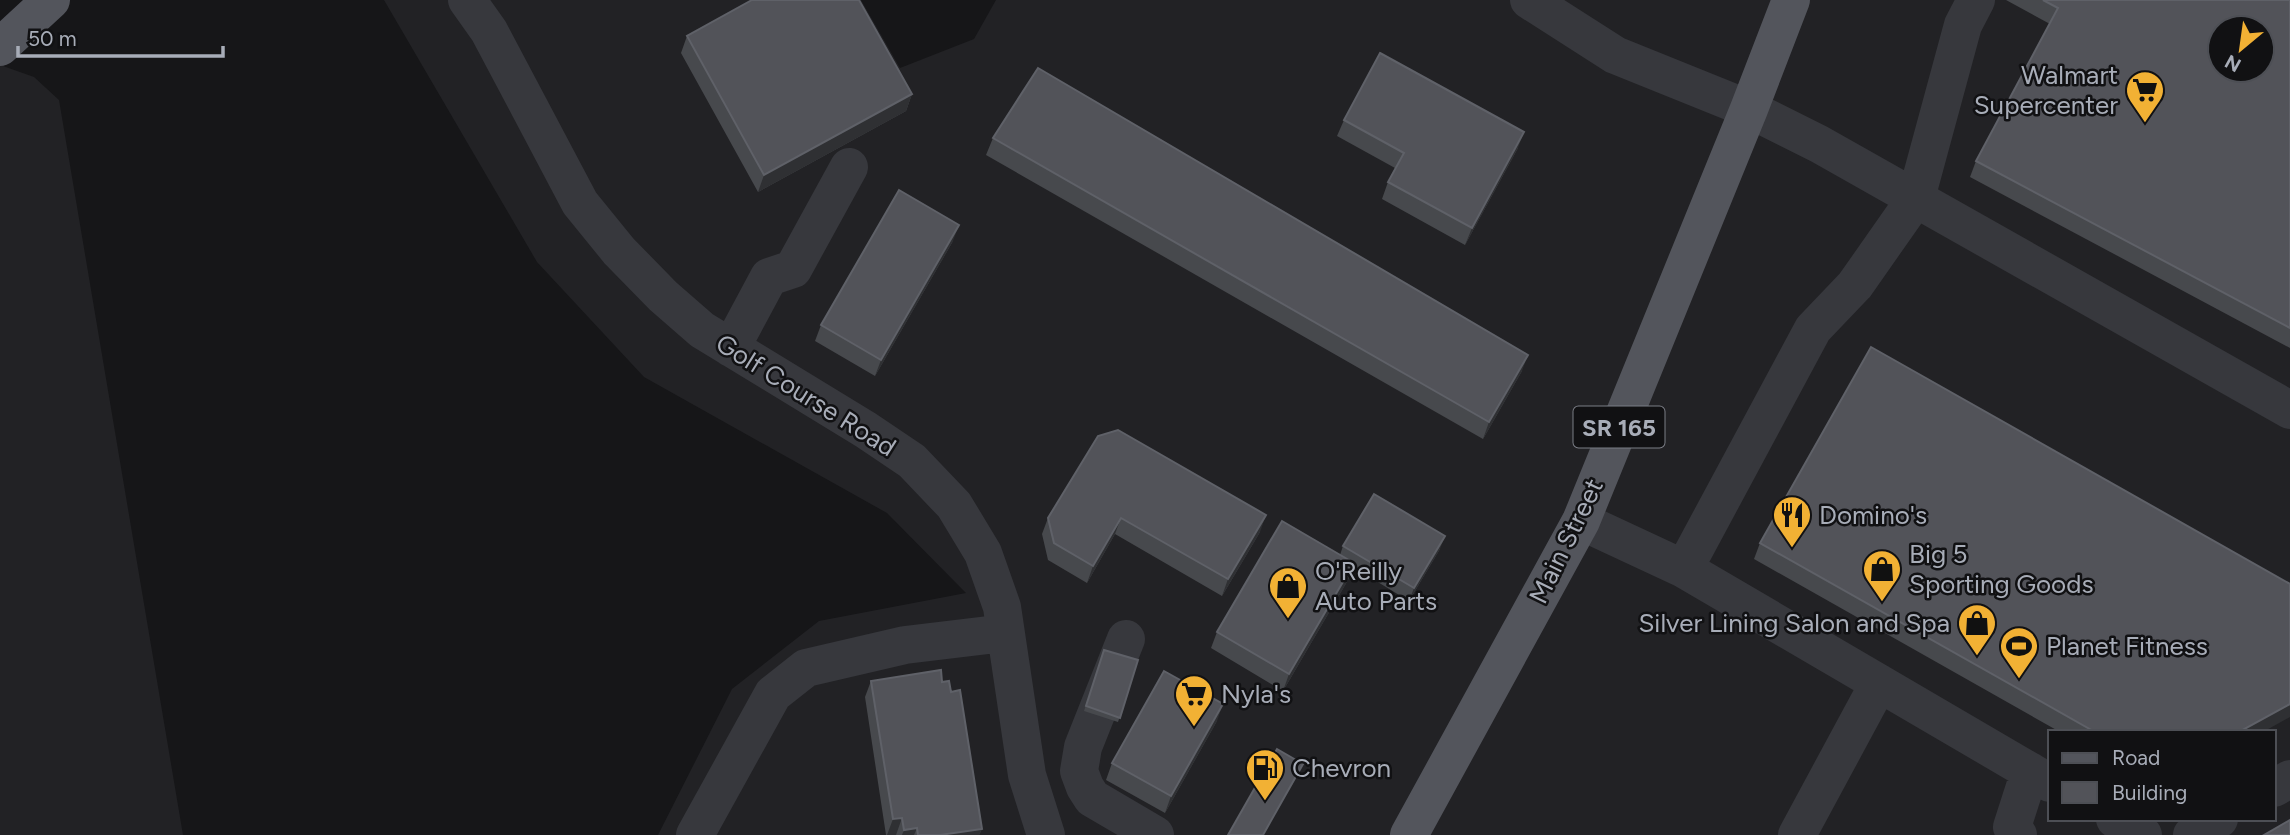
<svg xmlns="http://www.w3.org/2000/svg" width="2290" height="835" font-family="Figtree,sans-serif">
<style>
.built{fill:#222225;fill-rule:evenodd}
.lines{fill:none;stroke-linecap:round;stroke-linejoin:round}
.minor{stroke:#37383d;stroke-width:38}
.major{stroke:#53555c;stroke-width:38}
.wall{fill:#47494d}
.shaded-wall{fill:#2f3033}
.building{fill:#525359;stroke:#5f6168;stroke-width:2;fill-rule:evenodd}
.labels{text-anchor:middle;dominant-baseline:central;stroke-width:5;stroke-linejoin:round;paint-order:stroke}
.shield{fill:#111113;stroke:#7b7e86;stroke-width:2}
.shield-label{font-size:24px;font-weight:bold;fill:#a8adb8}
.poi-label{font-size:26px;fill:#a8adb8;stroke:#111113;text-anchor:start}
.street-label{font-size:26px;fill:#a8adb8;stroke:#111113}
</style>
<rect width="100%" height="100%" fill="#161618"/>
<path class="built" d="M 384,0 L 861,0 L 900,68 L 974,39 L 996,0 L 2290,0 L 2290,835 L 658,835 L 732,689 L 819,621 L 966,593 L 887,513 L 644,377 L 537,262 ZM 2220,28 L 2262,28 L 2262,70 L 2220,70 ZM 2050,732 L 2274,732 L 2274,819 L 2050,819 Z
M 0,65 L 34,77 L 59,100 L 183,835 L 0,835 Z"/>
<g class="lines">
<path class="minor" d="M 467,0 L 489,31 L 580,203 L 619,251 L 663,296 L 702,330 L 866,430 L 912,461 L 954,505 L 983,553 L 1002,607 L 1027,775 L 1046,835
M 1529,0 L 1615,55 L 1749,109 L 1819,144 L 2290,410
M 731,348 L 769,277 L 793,269 L 849,167
M 1581,521 L 1684,569 L 2050,783
M 1684,569 L 1813,329 L 1855,285 L 1916,198 L 1963,25 L 1976,0
M 1126,639 L 1083,747 L 1079,771 L 1085,787 L 1092,798 L 1155,835
M 2274,788 L 2290,779
M 2115,819 L 2143,835
M 695,835 L 773,694 L 806,668 L 905,645 L 1005,633
M 1797,835 L 1879,683
M 2018,835 L 2012,827 L 2030,771
M 2192,835 L 2219,819"/>
<path class="major" d="M 0,47 L 51,0
M 1409,835 L 1581,521 L 1749,109 L 1791,0"/>
</g>
<path class="wall" d="M 2006,0 L 2290,0 L 2290,348 L 1970,177 L 1976,161 L 2050,24 Z
M 687,36 L 912,94 L 906,111 L 758,192 L 681,53 Z
M 1344,120 L 1518,148 L 1465,245 L 1382,199 L 1388,182 L 1395,168 L 1337,136 Z
M 993,138 L 1522,371 L 1483,439 L 986,155 Z
M 953,241 L 875,376 L 815,341 L 821,325 Z
M 1098,436 L 1260,532 L 1222,596 L 1115,534 L 1087,583 L 1048,560 L 1042,534 L 1048,518 Z
M 1760,543 L 2263,732 L 2060,732 L 1754,559 Z
M 1343,546 L 1440,549 L 1409,601 L 1353,567 L 1348,580 L 1283,691 L 1211,648 L 1217,632 L 1340,555 Z
M 1104,650 L 1138,660 L 1118,722 L 1084,711 Z
M 871,681 L 942,682 L 951,692 L 982,829 L 979,835 L 886,835 L 865,697 Z
M 1217,721 L 1165,813 L 1106,780 L 1112,763 Z"/>
<path class="shaded-wall" d="M 912,94 L 906,111 L 758,192 L 764,175 Z
M 1524,132 L 1518,148 L 1465,245 L 1472,228 Z
M 959,225 L 953,241 L 875,376 L 881,360 Z
M 1528,355 L 1522,371 L 1483,439 L 1489,422 Z
M 1266,515 L 1260,532 L 1222,596 L 1228,579 Z
M 1121,518 L 1115,534 L 1087,583 L 1093,566 Z
M 1445,536 L 1440,549 L 1409,601 L 1414,588 Z
M 1354,563 L 1348,580 L 1283,691 L 1289,674 Z
M 1223,704 L 1217,721 L 1165,813 L 1171,796 Z
M 2290,704 L 2290,717 L 2263,732 L 2239,732 Z
M 902,818 L 896,835 L 887,835 L 893,819 Z
M 917,828 L 914,835 L 902,835 L 904,830 Z
M 982,829 L 979,835 L 940,835 Z"/>
<path class="building" d="M 752,0 L 859,0 L 912,94 L 764,175 L 687,36 Z
M 2043,0 L 2290,0 L 2290,328 L 1976,161 L 2058,8 ZM 2220,28 L 2262,28 L 2262,70 L 2220,70 Z
M 1380,53 L 1524,132 L 1472,228 L 1388,182 L 1404,153 L 1344,120 Z
M 1038,68 L 1528,355 L 1489,422 L 993,138 Z
M 899,190 L 959,225 L 881,360 L 821,325 Z
M 1871,347 L 2290,584 L 2290,704 L 2239,732 L 2095,732 L 1760,543 Z
M 1118,430 L 1266,515 L 1228,579 L 1121,518 L 1093,566 L 1054,543 L 1048,518 L 1098,436 Z
M 1374,494 L 1445,536 L 1414,588 L 1343,546 Z
M 1282,521 L 1354,563 L 1289,674 L 1217,632 Z
M 1104,650 L 1138,660 L 1120,718 L 1086,706 Z
M 941,670 L 942,682 L 949,681 L 951,692 L 960,690 L 982,829 L 940,835 L 918,835 L 917,828 L 904,830 L 902,818 L 893,819 L 871,681 Z
M 1164,671 L 1223,704 L 1171,796 L 1112,763 Z
M 1277,749 L 1303,764 L 1263,835 L 1228,835 Z
M 2290,820 L 2290,835 L 2264,835 Z"/>
<defs>
<symbol id="supermarket-pin" viewBox="-11 -11 22 30"><path d="M0 17L-7.5 6A9.5 9.5 0 1 1 7.5 6Z" fill="#f2b134" stroke="#111113"/><path d="M-6-5.5h2.5l.6 2H6L4.5 2H-2.5L-4.4-4H-6ZM-1.5 3.2a1.3 1.3 0 1 0 .1 0ZM3 3.2a1.3 1.3 0 1 0 .1 0Z" fill="#111"/></symbol>
<symbol id="restaurant-pin" viewBox="-11 -11 22 30"><path d="M0 17L-7.5 6A9.5 9.5 0 1 1 7.5 6Z" fill="#f2b134" stroke="#111113"/><path d="M-5-6h1v4h1v-4h1v4h1v-4h1v5L-1.5 .5V6h-2V.5L-5-1ZM5-6V6H3V1.5H1.5Q1.5-4 5-6Z" fill="#111"/></symbol>
<symbol id="shop-pin" viewBox="-11 -11 22 30"><path d="M0 17L-7.5 6A9.5 9.5 0 1 1 7.5 6Z" fill="#f2b134" stroke="#111113"/><path d="M-5-2.5h2.3a2.7 3.5 0 0 1 5.4 0H5L5.5 6h-11ZM-1.5-2.5h3a1.5 2.3 0 0 0-3 0Z" fill="#111"/></symbol>
<symbol id="stadium-pin" viewBox="-11 -11 22 30"><path d="M0 17L-7.5 6A9.5 9.5 0 1 1 7.5 6Z" fill="#f2b134" stroke="#111113"/><path d="M0-5a6.5 5 0 1 0 0 10a6.5 5 0 1 0 0-10ZM-3.5-1.8h7v3.6h-7Z" fill="#111"/></symbol>
<symbol id="fuel-pin" viewBox="-11 -11 22 30"><path d="M0 17L-7.5 6A9.5 9.5 0 1 1 7.5 6Z" fill="#f2b134" stroke="#111113"/><path d="M-5.5-6h7V0h2V4h1.3V-2.5L3-4.5l.8-.8L6-3V5H2.5V1h-1V6h-7ZM-4.2-4.7v3.2H.2V-4.7Z" fill="#111"/></symbol>
</defs>
<g fill-rule="evenodd">
<use href="#supermarket-pin" x="2123" y="68" width="44" height="60"/>
<use href="#restaurant-pin" x="1770" y="493" width="44" height="60"/>
<use href="#shop-pin" x="1860" y="547" width="44" height="60"/>
<use href="#shop-pin" x="1266" y="564" width="44" height="60"/>
<use href="#shop-pin" x="1955" y="601" width="44" height="60"/>
<use href="#stadium-pin" x="1997" y="624" width="44" height="60"/>
<use href="#supermarket-pin" x="1172" y="672" width="44" height="60"/>
<use href="#fuel-pin" x="1243" y="746" width="44" height="60"/>
</g>
<g class="labels">
<rect class="shield" x="1573.5" y="406.5" width="91" height="41" rx="5"/>
<g class="shield-label">
<text x="1619" y="427">SR 165</text>
</g>
<g class="poi-label">
<text x="2118" y="75" text-anchor="end">Walmart<tspan x="2118" dy="30">Supercenter</tspan></text>
<text x="1819" y="515">Domino's</text>
<text x="1909" y="554">Big 5<tspan x="1909" dy="30">Sporting Goods</tspan></text>
<text x="1315" y="571">O'Reilly<tspan x="1315" dy="30">Auto Parts</tspan></text>
<text x="1950" y="623" text-anchor="end">Silver Lining Salon and Spa</text>
<text x="2046" y="646">Planet Fitness</text>
<text x="1221" y="694">Nyla's</text>
<text x="1292" y="768">Chevron</text>
</g>
<g class="street-label">
<text transform="translate(806 395) rotate(32)">Golf Course Road</text>
<text transform="translate(1566 541) rotate(-64)">Main Street</text>
</g>
</g>
<rect x="2048" y="730" width="228" height="91" fill="#111113" stroke="#4d4f55" stroke-width="2"/>
<rect x="2062" y="753" width="35" height="10" fill="#53555c" stroke="#4d4f55" stroke-width="2"/>
<text x="2112" y="765" font-size="21" fill="#a8adb8">Road</text>
<rect x="2062" y="782" width="35" height="21" fill="#525359" stroke="#4d4f55" stroke-width="2"/>
<text x="2112" y="800" font-size="21" fill="#a8adb8">Building</text>
<g transform="translate(2241 49) rotate(209)"><circle r="33" fill="#111113" stroke="#4d4f55" stroke-width="2"/>
<path d="M0-5L12 26L0 18L-12 26Z" fill="#f2b134"/>
<text y="-10" font-size="19" font-weight="bold" text-anchor="middle" fill="#a8adb8">N</text>
</g>
<path d="M18 46v10h205v-10" fill="none" stroke="#a8adb8" stroke-width="3.5"/>
<text x="28" y="46" font-size="21" fill="#a8adb8" stroke="#111113" stroke-width="5" paint-order="stroke">50 m</text>
</svg>
